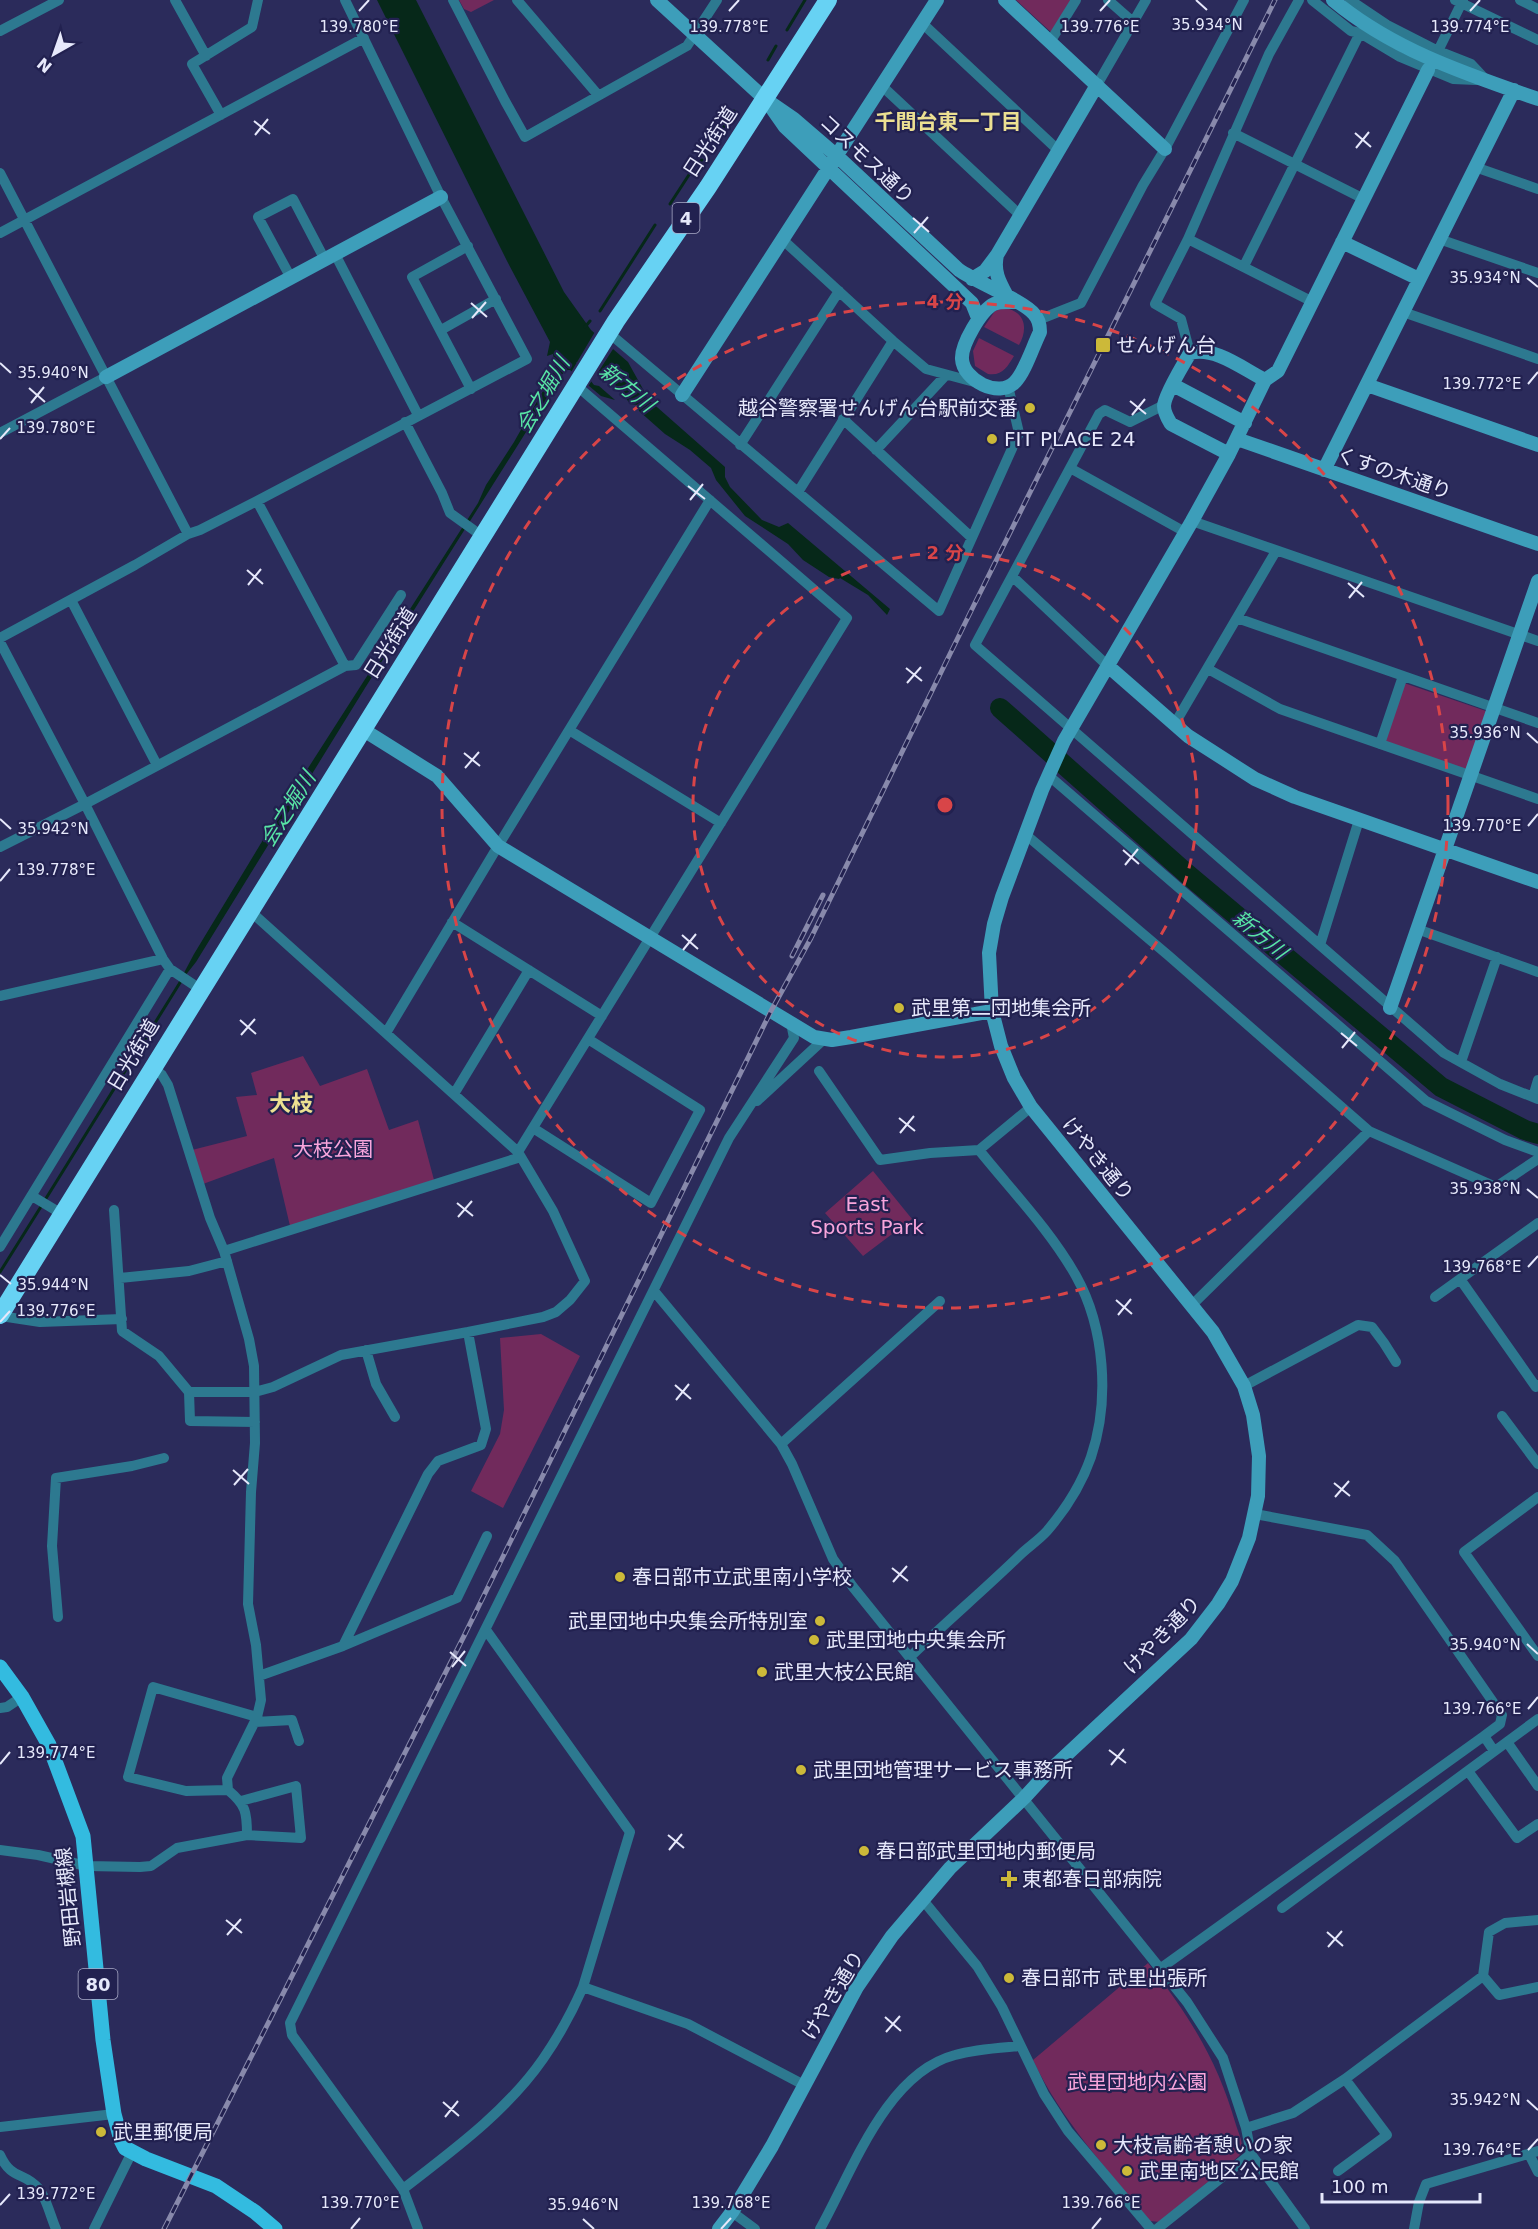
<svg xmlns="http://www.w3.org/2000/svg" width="1538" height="2229" font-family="'DejaVu Sans','Noto Sans JP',sans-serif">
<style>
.green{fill:#712a5c}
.water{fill:#062819}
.pier{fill:#2b2b5b}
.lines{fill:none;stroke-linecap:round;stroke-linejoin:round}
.stream{stroke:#062819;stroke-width:3}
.river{stroke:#062819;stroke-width:20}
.street{stroke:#2d7990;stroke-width:10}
.secondary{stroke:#3d9eba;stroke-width:14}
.primary{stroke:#33bbe0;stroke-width:15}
.highway{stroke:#67d2f3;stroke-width:18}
.rail-casing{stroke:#8889ab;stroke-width:5}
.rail{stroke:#222150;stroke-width:3;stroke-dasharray:9;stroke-linecap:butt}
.ticks{fill:none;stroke:#e6e8fb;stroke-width:2}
.ring{fill:none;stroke:#d84548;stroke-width:3;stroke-dasharray:10 8}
.poi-dot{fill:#ccb939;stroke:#222150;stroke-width:2}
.labels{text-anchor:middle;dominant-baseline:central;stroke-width:4.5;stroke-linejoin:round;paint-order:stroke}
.shield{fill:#222150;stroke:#abacc8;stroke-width:1.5}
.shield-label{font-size:18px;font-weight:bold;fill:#e6e8fb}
.street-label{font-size:20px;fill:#e6e8fb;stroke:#222150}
.poi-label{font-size:20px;fill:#e6e8fb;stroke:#222150;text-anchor:start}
.park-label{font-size:20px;fill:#f9a5dc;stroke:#222150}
.neighbourhood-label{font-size:21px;font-weight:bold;fill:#ece092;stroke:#222150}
.water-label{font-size:21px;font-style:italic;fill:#58e4a5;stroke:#222150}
.quarter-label{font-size:22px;font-weight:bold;fill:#ece092;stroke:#222150}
.ticks-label{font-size:15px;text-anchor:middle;fill:#e6e8fb;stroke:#222150;stroke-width:4.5;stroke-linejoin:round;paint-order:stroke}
.centre{fill:#d84548;stroke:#222150;stroke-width:3}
.ring-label{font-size:18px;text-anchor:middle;font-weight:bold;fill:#d84548;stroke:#222150;stroke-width:4.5;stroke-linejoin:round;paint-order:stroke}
</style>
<rect width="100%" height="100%" fill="#2b2b5b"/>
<path class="green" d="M 459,0 L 494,0 L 471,12 L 464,9 Z
M 1016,0 L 1071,0 L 1052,33 Z
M 1005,308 C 1026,312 1028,329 1019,345 L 984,327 L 995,311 Z
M 979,338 L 1014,356 C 1007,367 1003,376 988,374 L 975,366 L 973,351 Z
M 1404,683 L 1486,711 L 1467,770 L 1384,741 Z
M 303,1056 L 320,1086 L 367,1069 L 389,1130 L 418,1120 L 434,1180 L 290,1226 L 274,1158 L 203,1184 L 192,1150 L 247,1136 L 236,1097 L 257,1095 L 251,1073 Z
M 873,1171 L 912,1219 L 863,1256 L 825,1213 Z
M 541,1334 L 580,1356 L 503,1508 L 471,1491 L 500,1434 L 504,1410 L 500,1338 Z
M 1148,1963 C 1190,2017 1217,2059 1236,2125 C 1239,2135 1246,2147 1239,2156 L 1160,2222 L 1150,2221 C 1108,2170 1061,2120 1033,2060 Z"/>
<path class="water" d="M 377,0 L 416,0 L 564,292 L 591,330 L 628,362 L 649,400 L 725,467 L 725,477 L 730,487 L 762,520 L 779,527 L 788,523 L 890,609 L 887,615 L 868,595 L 840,578 L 839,579 L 829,577 L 803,560 L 788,544 L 745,516 L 716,480 L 711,468 L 690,450 L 665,434 L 639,411 L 638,405 L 630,404 C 615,381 601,372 576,362 L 594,385 L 599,386 L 615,400 L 601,396 L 570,370 L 565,370 L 365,688 L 196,962 L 177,986 L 194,954 L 278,815 L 478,503 L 486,485 L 514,442 L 552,375 L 555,366 L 553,354 L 547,356 L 550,342 L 507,261 Z"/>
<path class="pier" d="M 596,330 L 615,346 L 597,374 L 584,368 L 593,379 L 587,388 L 570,374 Z"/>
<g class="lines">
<path class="stream" d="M 787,30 L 805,0
M 768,60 L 776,46
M 715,141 L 734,111
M 670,204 L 696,164 L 702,160
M 600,311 L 655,225
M 585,327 L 590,321
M 45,1200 L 181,981
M 0,1272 L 42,1205"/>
<path class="river" d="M 1000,708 L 1186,873 L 1441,1087 L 1525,1130 L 1538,1134"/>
<path class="street" d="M 175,0 L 206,56
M 453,0 L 505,101 L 525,137 L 687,46 L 717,0
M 517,0 L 598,95
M 1108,0 L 1133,22
M 1312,0 L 1351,31 L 1360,33 L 1400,57 L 1453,79 L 1476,80
M 1350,0 L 1387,25 L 1438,51 L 1471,64 L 1486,80
M 1455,0 L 1538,40
M 1520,0 L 1538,9
M 922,23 L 1058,150
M 0,31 L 59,0
M 1050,42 L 1076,0
M 1438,51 L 1463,0
M 1097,85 L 1146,0
M 882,86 L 1020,215
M 221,115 L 192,64 L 252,27 L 258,0
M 1233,133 L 1364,199
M 1475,167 L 1538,189
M 0,173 L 188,534
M 0,233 L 364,38
M 1188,239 L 1313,302
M 1439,239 L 1538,273
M 783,240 L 893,341 L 926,369 L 978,383
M 468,246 L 412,277 L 471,389
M 335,254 L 418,415
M 1244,266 L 1360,33
M 291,278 L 258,217 L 293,199 L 325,260
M 1403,312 L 1538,359
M 1038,320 L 1081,303 L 1143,185 L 1165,149 L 1244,0
M 441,330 L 496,299
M 609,333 L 939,611 L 1019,433 L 1008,386
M 1190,353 L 1181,319 L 1155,304 L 1188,239 L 1269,54 L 1299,0
M 1164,405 L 1130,422 L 1105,410 L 1099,414 L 975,645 L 1444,1053 L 1500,1084 L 1538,1099
M 843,419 L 971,537
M 405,422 L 442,493 L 450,513 L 482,536
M 0,433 L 106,377
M 740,445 L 839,291
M 876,450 L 946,375
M 1070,468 L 1185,532
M 798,492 L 893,341
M 257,501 L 345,666
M 1192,521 L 1538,641
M 1012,576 L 1108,666
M 71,600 L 157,765
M 1237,618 L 1538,723
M 0,638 L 135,565 L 188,534 L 200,530 L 257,501 L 527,359 L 441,197 L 345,0
M 0,642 L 85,804 L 163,959 L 170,969 L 200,989
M 1208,669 L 1280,709 L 1538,799
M 1174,725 L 1276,551
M 569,730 L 721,823
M 1380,744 L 1403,676
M 1048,775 L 1426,1101 L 1505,1140 L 1538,1152
M 1025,834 L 1169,956 L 1369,1131 L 1496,1187 L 1538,1159
M 0,847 L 85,804 L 345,666 L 356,665 L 401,595
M 452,922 L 602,1016
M 1417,929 L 1538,972
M 1320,945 L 1359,820
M 0,996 L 163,959
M 386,1033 L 498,846 L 710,500
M 1461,1062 L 1497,957
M 152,1067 L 162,1075 L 168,1085 L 210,1218 L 224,1251 L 249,1339 L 254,1366 L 255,1443 L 251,1492 L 248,1604 L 256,1645 L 261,1700 L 257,1717 L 227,1778 L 228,1790 C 246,1805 247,1812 247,1835
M 819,1071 L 880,1160 L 930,1153 L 979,1150 L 1031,1107
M 454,1094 L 529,970
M 1533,1097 L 1538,1080
M 757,1101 L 823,1040
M 533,1128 L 651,1203 L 700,1110 L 588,1039
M 518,1152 L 847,618 L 577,386
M 32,1196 L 62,1214
M 114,1210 L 122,1331 L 159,1356 L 189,1392 L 255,1392 L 273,1387 L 341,1355 L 468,1332 L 543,1317 L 556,1312 L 570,1300 L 585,1281 L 553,1211 L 518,1152 L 249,910
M 0,1247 L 170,969
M 224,1251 L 521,1157
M 120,1278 L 189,1271 L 227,1261
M 1460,1279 L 1536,1387 L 1538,1385
M 654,1291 L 781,1444 L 792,1464 L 833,1559 L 853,1587 L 1187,2002 L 1223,2058 L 1246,2128 L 1251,2154 L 1305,2229
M 1435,1297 L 1538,1223
M 1192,1305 L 1369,1131
M 0,1316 L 40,1322 L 122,1319
M 366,1350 L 376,1384 L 395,1417
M 1244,1386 L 1358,1325 L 1372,1327 L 1384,1343 L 1396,1362
M 189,1392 L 190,1421 L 255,1422
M 1502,1416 L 1538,1464
M 781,1444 L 940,1301
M 1538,1497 L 1464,1552 L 1538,1656
M 1255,1514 L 1367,1535 L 1395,1561 L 1502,1715 L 1500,1724 L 1484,1736 L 1494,1751
M 58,1617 L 52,1546 L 56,1478 L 132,1466 L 164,1458
M 343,1646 L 457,1598 L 487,1536
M 910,1657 C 946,1622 984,1590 1020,1555 C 1028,1547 1039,1540 1047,1531 C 1065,1510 1082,1483 1091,1457 C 1110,1401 1105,1328 1076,1276 C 1050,1230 1012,1191 979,1150
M 259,1676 L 343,1646 L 428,1474 L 438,1461 L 481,1445 L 486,1429 L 468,1332
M 0,1708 L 7,1707 L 22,1697
M 255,1722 L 292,1720 L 299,1741
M 1507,1742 L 1538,1786
M 1468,1771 L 1517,1838 L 1538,1824
M 228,1790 L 186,1791 L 128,1777 L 153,1687 L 257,1717
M 0,1850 L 38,1855 L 87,1866 L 140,1867 L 151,1866 L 177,1848 L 247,1835 L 301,1838 L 296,1786 L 241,1801
M 922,1899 L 977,1966 L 1002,2007 L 1044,2094 L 1068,2131 L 1151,2229
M 1282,1908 L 1538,1719
M 1538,1920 L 1505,1923 L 1489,1932 L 1483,1976 L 1499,1995 L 1538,1987
M 1161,1968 L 1484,1736
M 583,1987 L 688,2024 L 804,2085
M 0,2127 L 114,2114
M 1246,2128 L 1293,2113 L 1345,2079 L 1483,1976
M 1529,2154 L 1538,2172
M 0,2155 C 12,2181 24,2171 39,2189 C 46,2197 51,2218 56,2229
M 1338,2171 L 1387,2135 L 1345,2079
M 403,2189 C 452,2151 507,2111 543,2059 C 559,2036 572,2012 583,1987 L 630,1832 L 486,1630
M 732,2212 L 755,2229
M 94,2229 L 132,2152
M 418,2229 L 403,2189 L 292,2035 L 290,2023 L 729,1138 L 794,1038 L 791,1023
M 820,2229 C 852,2172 886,2073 955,2055 C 976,2049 998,2048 1020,2046
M 1157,2229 L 1251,2154
M 1414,2229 L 1419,2202 L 1426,2184 L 1538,2151"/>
<path class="secondary" d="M 657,0 L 765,99 L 794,119 L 837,156 L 959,270 C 976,282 1024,301 1034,314 C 1039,319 1040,326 1040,332 C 1033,346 1025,372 1015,382 C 999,399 963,380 962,359 C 961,345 981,310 994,304 C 1000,301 1009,302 1016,302
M 1005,0 L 1165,149
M 1333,0 C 1393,50 1466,74 1538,99
M 771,107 L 785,127 L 972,303 L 978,318
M 1342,242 L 1419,279
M 997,255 C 993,272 1000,283 1008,298
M 972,279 L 985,271 L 997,255 L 1097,85
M 106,377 L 441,197
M 1173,385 L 1245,423
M 1367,385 L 1538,445
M 682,395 L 937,0
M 1237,439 L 1538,544
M 1229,454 L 1171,424 C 1168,419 1164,413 1164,406 C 1164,397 1184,363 1190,353 C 1215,346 1243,369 1265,380
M 1324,470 L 1514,90
M 1108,666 L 1188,736 L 1255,779 L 1295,797 L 1538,882
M 362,729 L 437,776 L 498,846 L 814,1037 L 832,1040 L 851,1037 L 992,1011
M 1390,1008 L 1538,581
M 719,2229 L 732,2212 L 772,2146 L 857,1987 L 892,1936 L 950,1868 L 1024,1798 L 1047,1773 L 1191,1639 L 1218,1604 L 1232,1581 L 1249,1538 L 1258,1496 L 1259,1456 L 1253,1415 L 1244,1386 L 1213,1332 L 1031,1107 L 1014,1078 L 1001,1046 L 992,1011 L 989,953 L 994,924 L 1002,897 L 1042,790 L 1064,741 L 1192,521 L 1229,454 L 1265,380 L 1278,371 L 1428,70"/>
<path class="primary" d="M 0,1667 L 22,1697 L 49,1745 L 83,1836 L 103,2040 L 114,2114 L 121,2140 L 125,2148 L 146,2159 L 216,2186 L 255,2212 L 275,2229"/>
<path class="highway" d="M 0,1315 L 616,321 L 708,187 L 828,0"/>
<defs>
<path id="rail" d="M 792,956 L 823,895
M 164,2229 L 464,1636 L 771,1011 L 811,938 L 972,609 L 1275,0"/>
</defs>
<use href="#rail" class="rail-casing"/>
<use href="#rail" class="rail"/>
</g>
<path class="ticks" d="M 1196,0 L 1207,10M 359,11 L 369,0M 729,11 L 739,0M 1100,11 L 1110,0M 1470,11 L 1480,0M 254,121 L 270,134M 1355,133 L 1371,147M 255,135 L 268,119M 1356,148 L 1369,132M 913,218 L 929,232M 914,233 L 928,217M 1527,278 L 1538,287M 471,303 L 487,317M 472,318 L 486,302M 0,363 L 11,373M 1528,384 L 1538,372M 29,388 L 45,402M 1130,401 L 1146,414M 31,403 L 44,387M 1132,415 L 1145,399M 0,439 L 10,428M 688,486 L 705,499M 690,500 L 703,484M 247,570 L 263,584M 1348,583 L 1364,597M 248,585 L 261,569M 1349,598 L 1362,582M 906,668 L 922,681M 907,683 L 921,667M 1527,733 L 1538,743M 464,753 L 480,766M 465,768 L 479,752M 0,819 L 11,829M 1528,826 L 1538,814M 1123,850 L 1139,864M 1125,865 L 1138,849M 0,881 L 10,869M 682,935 L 698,949M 683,950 L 696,934M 240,1020 L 256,1034M 1341,1033 L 1357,1046M 241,1035 L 255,1019M 1342,1048 L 1355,1032M 899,1118 L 915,1131M 900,1133 L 914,1116M 1527,1189 L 1538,1198M 457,1203 L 473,1216M 458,1217 L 472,1201M 1528,1267 L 1538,1256M 0,1275 L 11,1284M 1116,1300 L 1132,1314M 1118,1315 L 1131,1299M 0,1322 L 10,1311M 675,1385 L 691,1399M 676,1400 L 689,1384M 233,1470 L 249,1484M 1334,1483 L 1350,1496M 234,1485 L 248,1469M 1335,1497 L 1349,1481M 892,1568 L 908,1581M 893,1582 L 907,1566M 1527,1644 L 1538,1654M 450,1652 L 466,1666M 452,1667 L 465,1651M 1528,1709 L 1538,1697M 1109,1750 L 1126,1763M 0,1764 L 10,1752M 1111,1765 L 1124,1749M 668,1835 L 684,1848M 669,1850 L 682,1834M 226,1920 L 242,1933M 1327,1932 L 1343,1946M 227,1935 L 241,1919M 1328,1947 L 1342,1931M 885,2017 L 901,2031M 886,2032 L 900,2016M 1527,2100 L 1538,2110M 443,2102 L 459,2116M 445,2117 L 458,2101M 1528,2150 L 1538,2139M 0,2205 L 10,2194M 583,2219 L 594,2229M 351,2229 L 360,2218M 721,2229 L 731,2218M 1092,2229 L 1101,2218"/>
<g class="ring">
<circle cx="945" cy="805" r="252"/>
<circle cx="945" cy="805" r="503"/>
</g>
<g class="poi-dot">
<rect x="1095" y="337" width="16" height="16" rx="3"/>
<circle cx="1030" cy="408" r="6"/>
<circle cx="992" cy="439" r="6"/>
<circle cx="899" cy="1008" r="6"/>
<circle cx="620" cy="1577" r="6"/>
<circle cx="820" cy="1621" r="6"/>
<circle cx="814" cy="1640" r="6"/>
<circle cx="762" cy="1672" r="6"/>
<circle cx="801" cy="1770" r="6"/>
<circle cx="864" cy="1851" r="6"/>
<path d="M1006 1870h6v6h6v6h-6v6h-6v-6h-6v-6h6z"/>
<circle cx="1009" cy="1978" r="6"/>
<circle cx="101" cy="2132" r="6"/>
<circle cx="1101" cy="2145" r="6"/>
<circle cx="1127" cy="2171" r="6"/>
</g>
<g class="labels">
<g class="shield">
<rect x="672.5" y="203" width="27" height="30" rx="4.5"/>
<rect x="78.5" y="1969" width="39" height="30" rx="4.5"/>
</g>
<g class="shield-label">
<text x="686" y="218">4</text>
<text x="98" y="1984">80</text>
</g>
<g class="street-label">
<text transform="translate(710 142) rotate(-57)">日光街道</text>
<text transform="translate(867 159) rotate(43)">コスモス通り</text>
<text transform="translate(1394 473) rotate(19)">くすの木通り</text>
<text transform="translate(390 643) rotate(-58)">日光街道</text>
<text transform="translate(133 1055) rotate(-59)">日光街道</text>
<text transform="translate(1098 1159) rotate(51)">けやき通り</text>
<text transform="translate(1162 1635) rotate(-46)">けやき通り</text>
<text transform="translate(68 1897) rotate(-96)">野田岩槻線</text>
<text transform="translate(833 1995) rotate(-59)">けやき通り</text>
</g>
<g class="poi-label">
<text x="1116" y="345">せんげん台</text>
<text x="1018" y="408" text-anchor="end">越谷警察署せんげん台駅前交番</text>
<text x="1004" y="439">FIT PLACE 24</text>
<text x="911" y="1008">武里第二団地集会所</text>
<text x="632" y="1577">春日部市立武里南小学校</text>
<text x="808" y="1621" text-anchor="end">武里団地中央集会所特別室</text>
<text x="826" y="1640">武里団地中央集会所</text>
<text x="774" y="1672">武里大枝公民館</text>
<text x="813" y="1770">武里団地管理サービス事務所</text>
<text x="876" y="1851">春日部武里団地内郵便局</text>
<text x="1022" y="1879">東都春日部病院</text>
<text x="1021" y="1978">春日部市 武里出張所</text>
<text x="113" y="2132">武里郵便局</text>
<text x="1113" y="2145">大枝高齢者憩いの家</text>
<text x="1139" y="2171">武里南地区公民館</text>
</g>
<g class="park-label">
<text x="333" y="1149">大枝公園</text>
<text x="867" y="1204">East<tspan x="867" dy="23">Sports Park</tspan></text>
<text x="1137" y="2082">武里団地内公園</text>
</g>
<g class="neighbourhood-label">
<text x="948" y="122">千間台東一丁目</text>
</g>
<g class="water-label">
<text transform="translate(627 388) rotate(39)">新方川</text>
<text transform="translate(543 395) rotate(-60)">会之堀川</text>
<text transform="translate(288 809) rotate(-58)">会之堀川</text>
<text transform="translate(1260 935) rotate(40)">新方川</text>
</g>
<g class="quarter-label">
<text x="291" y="1103">大枝</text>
</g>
</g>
<g class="ticks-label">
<text x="1207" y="30">35.934°N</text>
<text x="359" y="32">139.780°E</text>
<text x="729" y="32">139.778°E</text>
<text x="1100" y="32">139.776°E</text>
<text x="1470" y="32">139.774°E</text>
<text x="1485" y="283">35.934°N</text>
<text x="53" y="378">35.940°N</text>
<text x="1482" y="389">139.772°E</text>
<text x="56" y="433">139.780°E</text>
<text x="1485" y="738">35.936°N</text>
<text x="1482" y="831">139.770°E</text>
<text x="53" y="834">35.942°N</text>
<text x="56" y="875">139.778°E</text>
<text x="1485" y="1194">35.938°N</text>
<text x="1482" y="1272">139.768°E</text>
<text x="53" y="1290">35.944°N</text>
<text x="56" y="1316">139.776°E</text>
<text x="1485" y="1650">35.940°N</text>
<text x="1482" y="1714">139.766°E</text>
<text x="56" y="1758">139.774°E</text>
<text x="1485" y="2105">35.942°N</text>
<text x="1482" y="2155">139.764°E</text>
<text x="56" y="2199">139.772°E</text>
<text x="360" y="2208">139.770°E</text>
<text x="731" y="2208">139.768°E</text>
<text x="1101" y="2208">139.766°E</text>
<text x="583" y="2210">35.946°N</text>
</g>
<circle cx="945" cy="805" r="9" class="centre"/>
<g class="ring-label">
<text x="945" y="308">4 分</text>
<text x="945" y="559">2 分</text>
</g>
<g transform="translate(54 54) rotate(220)" stroke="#222150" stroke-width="4.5" paint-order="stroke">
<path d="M0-4.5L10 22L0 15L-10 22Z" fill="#e6e8fb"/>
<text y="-9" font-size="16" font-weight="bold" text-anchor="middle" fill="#e6e8fb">N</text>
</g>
<path d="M1322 2193v9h158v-9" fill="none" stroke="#e6e8fb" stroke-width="3"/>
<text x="1331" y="2193" font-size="18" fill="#e6e8fb" stroke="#222150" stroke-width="4.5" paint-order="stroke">100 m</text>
</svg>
